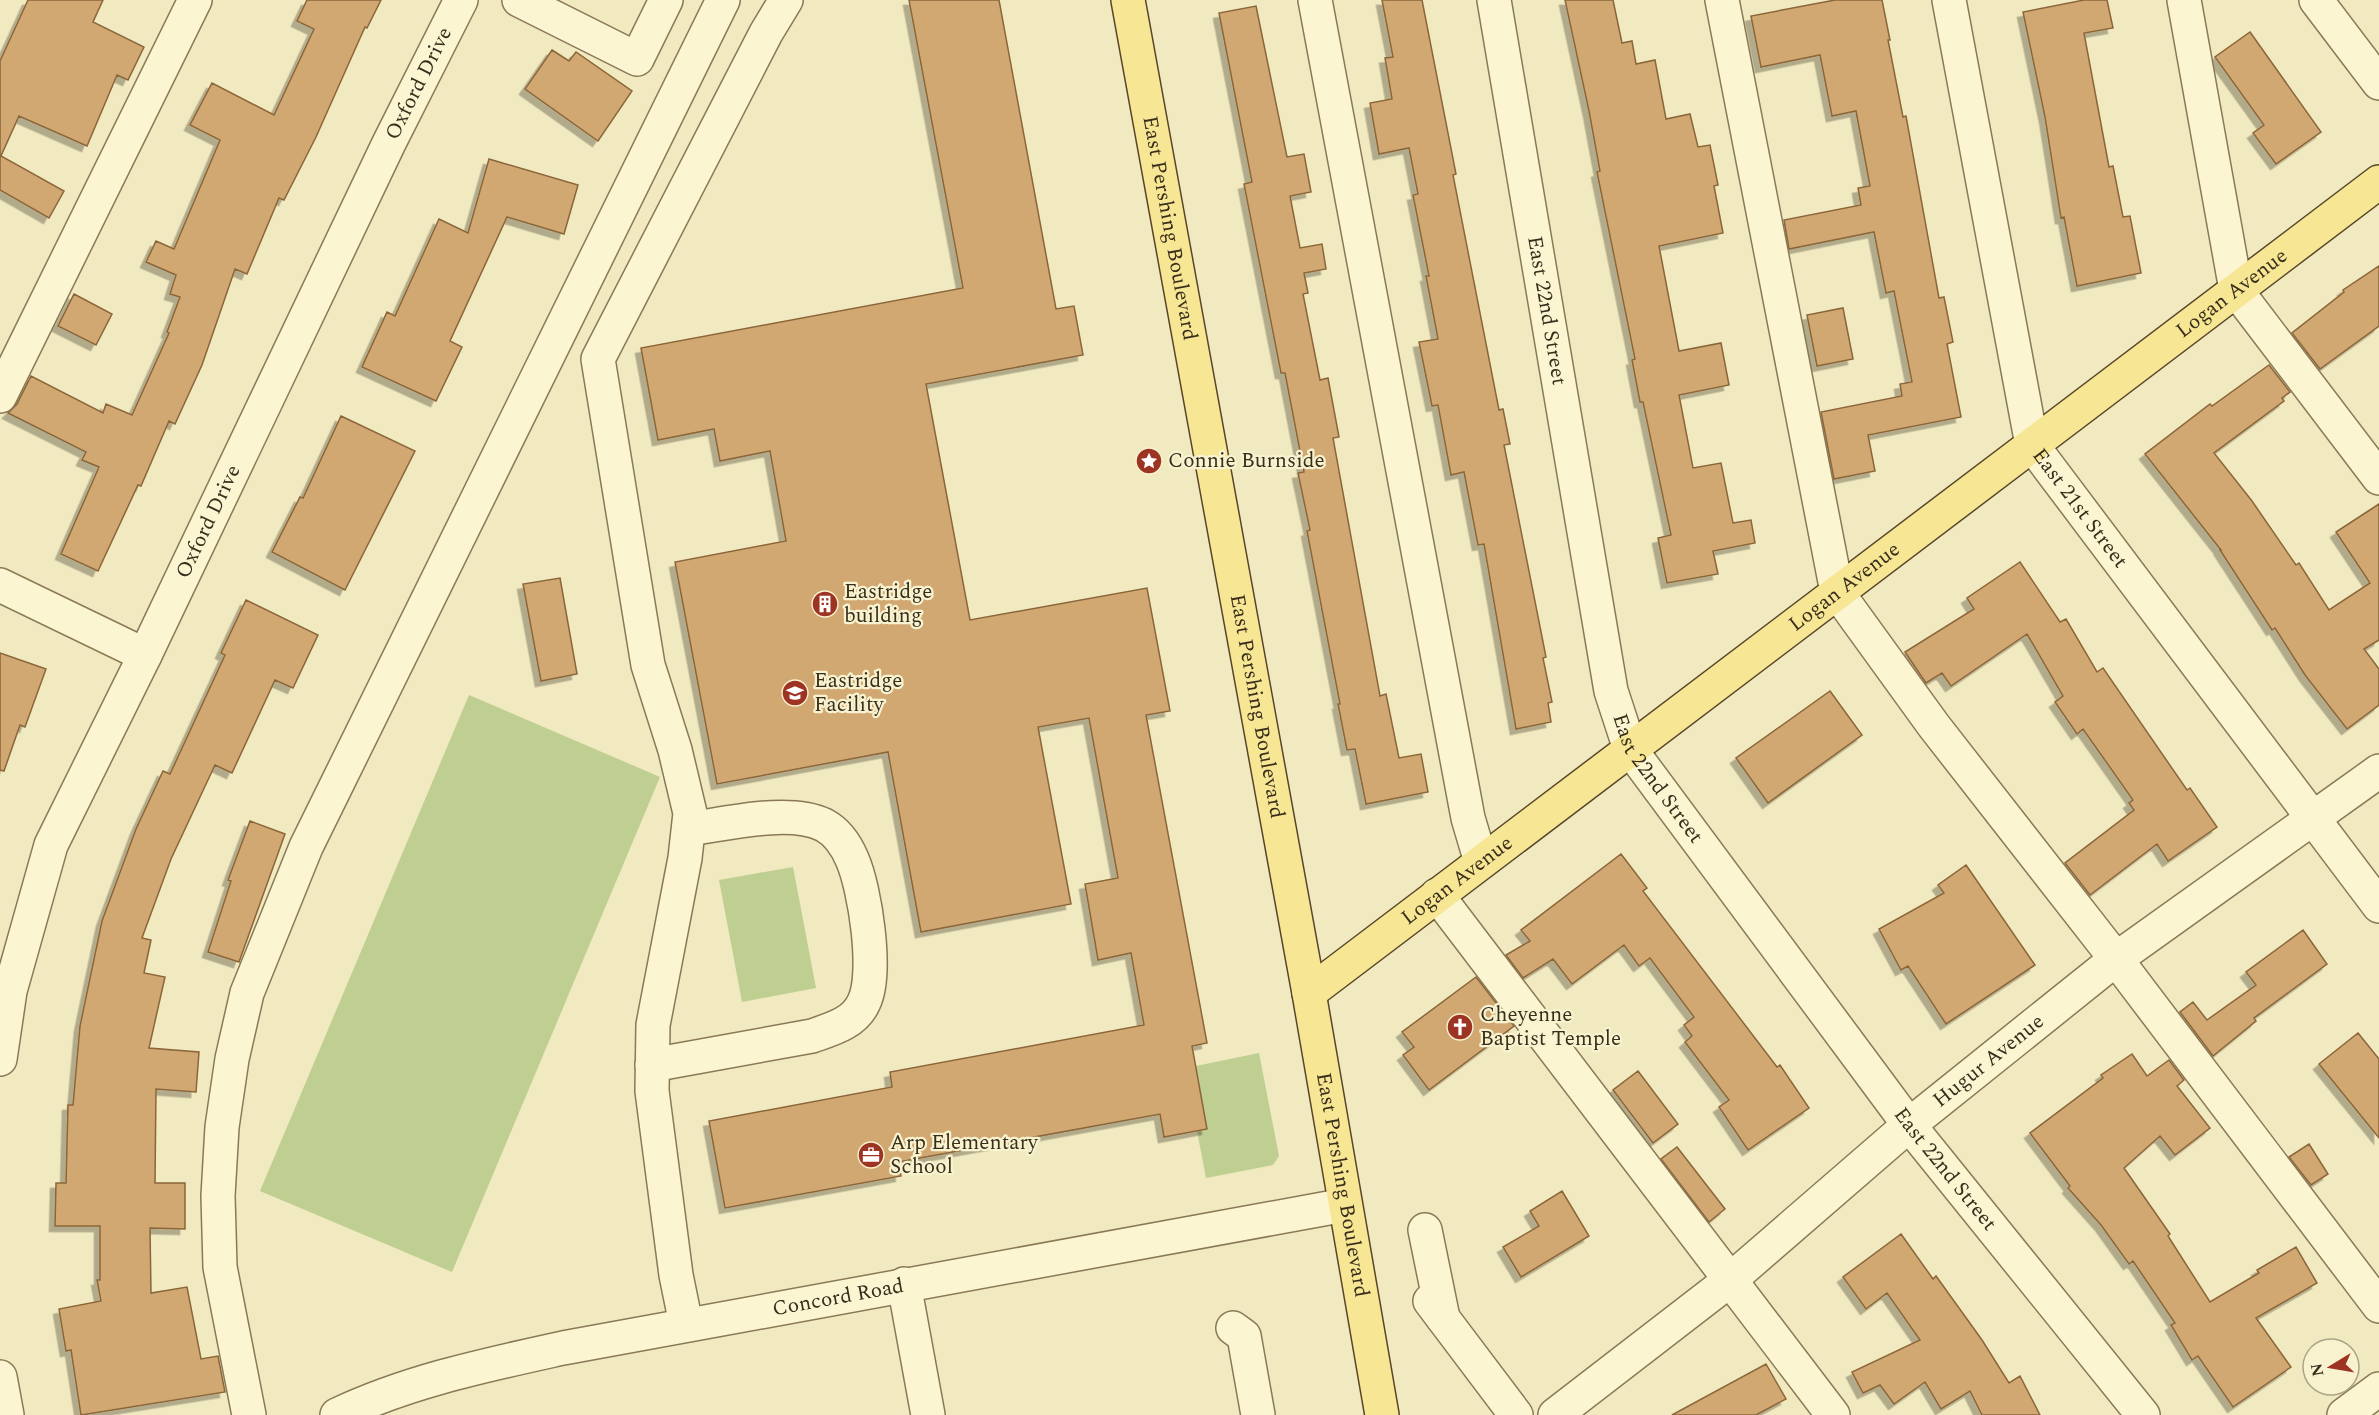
<svg xmlns="http://www.w3.org/2000/svg" width="2379" height="1415" font-family="Spectral,serif">
<style>
.park{fill:#bfcf92}
.building{fill:#d1a872;stroke:#8b663a;stroke-width:1.5;filter:url(#shadow)}
.lines{fill:none;stroke-linecap:round;stroke-linejoin:round}
.minor-casing{stroke:#8a7956;stroke-width:36}
.major-casing{stroke:#58462b;stroke-width:36}
.minor{stroke:#fbf5d2;stroke-width:33}
.major{stroke:#f7e693;stroke-width:33}
.labels{text-anchor:middle;dominant-baseline:central;stroke-width:4.5;stroke-linejoin:round;paint-order:stroke}
.street-label{font-size:21px;fill:#392e1c;stroke:#f8f2cf}
.poi-label{font-size:21px;fill:#392e1c;stroke:#f8f2cf;text-anchor:start}
</style>
<defs>
<filter id="shadow"><feDropShadow dx="-5.5" dy="5.5" stdDeviation="0" flood-color="#0004"/></filter>
</defs>
<rect width="100%" height="100%" fill="#f1e9bf"/>
<path class="park" d="M 469,695 L 660,777 L 452,1272 L 260,1191 Z
M 793,867 L 816,988 L 742,1002 L 719,880 Z
M 1259,1053 L 1279,1156 L 1273,1165 L 1206,1178 L 1197,1131 L 1207,1128 L 1196,1066 Z"/>
<path class="building" d="M 28,0 L 103,0 L 93,22 L 144,47 L 128,80 L 117,75 L 87,146 L 19,116 L 1,156 L 64,191 L 49,218 L 0,190 L 0,61 Z
M 307,0 L 381,0 L 367,28 L 365,27 L 316,137 L 284,200 L 279,198 L 247,274 L 235,269 L 202,365 L 175,424 L 169,421 L 141,486 L 138,485 L 98,571 L 61,554 L 99,467 L 82,460 L 86,452 L 8,413 L 17,404 L 31,376 L 103,413 L 106,404 L 132,415 L 169,333 L 167,332 L 180,297 L 170,294 L 176,275 L 146,262 L 156,241 L 174,249 L 220,140 L 190,125 L 212,83 L 274,115 L 314,29 L 297,21 Z
M 909,0 L 999,0 L 1056,309 L 1074,306 L 1083,355 L 926,384 L 970,620 L 1147,588 L 1170,711 L 1146,715 L 1207,1043 L 1192,1046 L 1207,1129 L 1164,1137 L 1160,1114 L 898,1162 L 901,1176 L 725,1208 L 709,1121 L 892,1087 L 890,1072 L 1144,1025 L 1131,953 L 1098,960 L 1085,884 L 1118,878 L 1089,718 L 1038,727 L 1071,904 L 921,932 L 888,752 L 717,784 L 675,562 L 786,541 L 770,451 L 720,461 L 714,429 L 658,440 L 641,348 L 963,288 Z
M 1382,0 L 1422,0 L 1456,174 L 1453,175 L 1499,410 L 1503,409 L 1510,444 L 1504,445 L 1546,657 L 1543,658 L 1552,702 L 1548,703 L 1551,722 L 1516,729 L 1484,544 L 1478,545 L 1464,472 L 1451,475 L 1438,405 L 1432,406 L 1419,342 L 1438,339 L 1426,276 L 1429,276 L 1413,195 L 1418,194 L 1409,148 L 1379,154 L 1370,103 L 1392,99 L 1385,58 L 1393,57 Z
M 1565,0 L 1613,0 L 1622,43 L 1632,41 L 1636,64 L 1655,60 L 1666,119 L 1690,114 L 1698,147 L 1710,145 L 1718,185 L 1714,186 L 1723,233 L 1659,246 L 1679,351 L 1721,343 L 1729,385 L 1679,395 L 1693,468 L 1721,463 L 1733,523 L 1751,520 L 1755,543 L 1713,551 L 1718,574 L 1667,583 L 1658,538 L 1671,535 L 1643,402 L 1640,402 L 1632,360 L 1635,359 L 1597,172 L 1600,171 L 1589,111 Z
M 1835,0 L 1882,0 L 1890,40 L 1888,40 L 1903,117 L 1906,116 L 1939,298 L 1944,297 L 1953,342 L 1947,344 L 1961,417 L 1868,435 L 1875,471 L 1834,479 L 1821,412 L 1902,396 L 1900,384 L 1912,382 L 1894,291 L 1886,293 L 1874,232 L 1789,249 L 1784,220 L 1861,205 L 1858,188 L 1870,186 L 1856,111 L 1832,116 L 1820,55 L 1761,67 L 1751,16 Z
M 2084,0 L 2107,0 L 2113,28 L 2084,33 L 2109,167 L 2113,166 L 2123,217 L 2130,216 L 2141,273 L 2077,286 L 2064,217 L 2061,218 L 2045,117 L 2023,12 Z
M 1256,6 L 1287,157 L 1304,154 L 1311,192 L 1290,196 L 1300,248 L 1322,244 L 1326,269 L 1304,273 L 1308,293 L 1303,294 L 1320,380 L 1328,378 L 1339,437 L 1333,438 L 1380,696 L 1386,694 L 1399,758 L 1421,754 L 1428,792 L 1366,804 L 1355,749 L 1347,750 L 1338,704 L 1340,704 L 1307,531 L 1310,530 L 1298,473 L 1304,472 L 1285,373 L 1281,373 L 1244,184 L 1252,182 L 1219,13 Z
M 2250,32 L 2321,132 L 2276,164 L 2253,133 L 2264,125 L 2215,57 Z
M 552,50 L 569,61 L 576,52 L 632,91 L 598,141 L 525,89 Z
M 489,159 L 578,185 L 564,234 L 507,217 L 450,341 L 462,347 L 436,401 L 362,367 L 387,312 L 395,316 L 439,219 L 468,233 Z
M 2379,266 L 2379,326 L 2320,369 L 2292,333 L 2344,292 L 2343,290 Z
M 74,294 L 112,314 L 96,345 L 58,326 Z
M 1843,308 L 1853,359 L 1817,366 L 1807,315 Z
M 2269,365 L 2290,392 L 2282,398 L 2284,401 L 2214,453 L 2252,501 L 2296,565 L 2299,563 L 2329,610 L 2370,583 L 2336,532 L 2379,504 L 2379,640 L 2364,649 L 2379,669 L 2379,705 L 2347,729 L 2305,675 L 2275,628 L 2272,630 L 2220,550 L 2221,550 L 2145,454 L 2210,404 L 2212,406 Z
M 341,416 L 415,451 L 345,590 L 272,552 L 300,497 L 303,498 Z
M 2020,562 L 2060,622 L 2066,619 L 2097,672 L 2103,668 L 2187,790 L 2190,788 L 2217,827 L 2168,861 L 2157,844 L 2090,895 L 2065,863 L 2134,810 L 2129,803 L 2133,800 L 2083,729 L 2077,734 L 2055,702 L 2063,696 L 2027,634 L 1951,686 L 1942,673 L 1926,683 L 1905,652 L 1974,609 L 1967,598 Z
M 560,578 L 577,674 L 541,681 L 523,584 Z
M 246,600 L 318,635 L 293,688 L 275,680 L 232,773 L 215,765 L 171,859 L 142,938 L 151,940 L 144,973 L 165,977 L 149,1048 L 199,1052 L 196,1092 L 156,1089 L 155,1183 L 185,1183 L 185,1229 L 150,1228 L 151,1293 L 187,1287 L 201,1359 L 218,1356 L 225,1392 L 81,1415 L 71,1350 L 66,1351 L 59,1309 L 101,1301 L 97,1280 L 100,1280 L 100,1226 L 55,1226 L 56,1183 L 66,1183 L 68,1105 L 73,1105 L 80,1026 L 102,921 L 136,829 L 163,771 L 170,774 L 225,655 L 221,653 Z
M 0,653 L 46,669 L 25,727 L 20,725 L 4,771 L 0,770 Z
M 1830,691 L 1862,735 L 1768,803 L 1736,758 Z
M 250,821 L 285,834 L 239,962 L 208,952 L 231,881 L 228,880 Z
M 1621,854 L 1647,888 L 1643,891 L 1777,1067 L 1780,1065 L 1809,1108 L 1748,1150 L 1719,1107 L 1729,1100 L 1685,1042 L 1692,1036 L 1684,1025 L 1694,1017 L 1650,958 L 1639,966 L 1624,945 L 1572,984 L 1553,959 L 1523,978 L 1506,955 L 1530,941 L 1521,930 Z
M 1966,865 L 2035,965 L 1946,1024 L 1908,966 L 1901,970 L 1879,929 L 1944,893 L 1938,885 Z
M 2303,930 L 2327,964 L 2254,1018 L 2256,1021 L 2213,1056 L 2180,1012 L 2193,1002 L 2207,1020 L 2256,985 L 2246,972 Z
M 1476,977 L 1514,1026 L 1429,1090 L 1403,1055 L 1414,1047 L 1402,1032 Z
M 2358,1033 L 2379,1059 L 2379,1138 L 2319,1064 Z
M 2132,1054 L 2147,1076 L 2169,1060 L 2184,1080 L 2177,1086 L 2210,1128 L 2175,1155 L 2160,1136 L 2124,1168 L 2170,1234 L 2168,1236 L 2210,1302 L 2259,1273 L 2257,1270 L 2296,1247 L 2317,1283 L 2256,1318 L 2291,1367 L 2233,1407 L 2198,1356 L 2192,1360 L 2171,1325 L 2175,1323 L 2133,1261 L 2129,1264 L 2101,1225 L 2068,1188 L 2070,1186 L 2030,1133 L 2103,1078 L 2101,1075 Z
M 1638,1071 L 1678,1124 L 1653,1143 L 1613,1090 Z
M 2309,1144 L 2328,1174 L 2311,1185 L 2289,1157 Z
M 1677,1147 L 1725,1209 L 1709,1222 L 1661,1159 Z
M 1562,1191 L 1589,1236 L 1521,1277 L 1503,1247 L 1539,1226 L 1530,1211 Z
M 1901,1234 L 1933,1279 L 1936,1276 L 1982,1340 L 2009,1383 L 2020,1376 L 2040,1415 L 1982,1415 L 1970,1391 L 1941,1409 L 1925,1382 L 1894,1404 L 1880,1385 L 1863,1393 L 1852,1372 L 1920,1340 L 1887,1293 L 1866,1309 L 1843,1277 Z
M 1766,1364 L 1786,1399 L 1756,1415 L 1672,1415 Z"/>
<g class="lines">
<defs>
<g id="minor">
<path d="M 519,0 L 637,59 L 666,0"/>
<path d="M 1315,0 L 1468,818 L 1481,862"/>
<path id="s1" d="M 1494,0 L 1611,691 L 1630,749 L 1909,1125 L 2143,1415"/>
<path d="M 1722,0 L 1837,592 L 1934,726 L 2116,959 L 2379,1306"/>
<path id="s2" d="M 1949,0 L 2032,445 L 2379,906"/>
<path d="M 2184,0 L 2236,290 L 2379,478"/>
<path d="M 2316,0 L 2379,83"/>
<path d="M 0,396 L 195,0"/>
<path d="M 0,585 L 145,655"/>
<path d="M 1437,895 L 1833,1415"/>
<path id="s3" d="M 0,1059 L 10,991 L 51,845 L 145,655 L 389,143 L 461,0"/>
<path d="M 652,1065 L 812,1036 C 832,1029 855,1023 864,1002 C 878,973 865,888 852,859 C 846,845 837,832 824,825 C 789,808 726,824 689,829"/>
<path d="M 1425,1230 L 1443,1318"/>
<path d="M 904,1284 L 928,1415"/>
<path d="M 1430,1301 L 1516,1415"/>
<path d="M 686,1324 L 676,1275 L 652,1091 L 653,1025 L 685,858 L 690,813 L 675,750 L 648,665 L 598,359 L 766,33 L 786,0"/>
<path d="M 1233,1328 L 1244,1336 L 1258,1415"/>
<path d="M 0,1377 L 7,1415"/>
<path d="M 249,1415 L 220,1267 L 218,1196 L 222,1127 L 232,1059 L 247,993 L 306,847 L 723,0"/>
<path id="s4" d="M 337,1415 C 409,1381 486,1365 563,1348 L 1345,1205"/>
<path id="s5" d="M 1555,1415 L 1730,1280 L 1909,1125 L 2116,959 L 2379,771"/>
<path d="M 2344,1415 L 2379,1389"/>
</g>
<g id="major">
<path id="s6" d="M 1128,0 L 1309,993 L 1382,1415"/>
<path id="s7" d="M 1309,993 L 2379,182"/>
</g>
</defs>
<use href="#minor" class="minor-casing"/>
<use href="#major" class="major-casing"/>
<use href="#minor" class="minor"/>
<use href="#major" class="major"/>
</g>
<defs>
<symbol id="sight-disc" viewBox="-11 -11 22 22"><circle r="9.5" fill="#9d3322" stroke="#f8f2cf"/><path d="M0-6L1.8-2.2L6-1.7L2.9 1.2L3.7 5.4L0 3.3L-3.7 5.4L-2.9 1.2L-6-1.7L-1.8-2.2Z" fill="#fff"/></symbol>
<symbol id="building-disc" viewBox="-11 -11 22 22"><circle r="9.5" fill="#9d3322" stroke="#f8f2cf"/><path d="M-4-6H4V6H1V3H-1V6H-4ZM-2.5-4.3h1.7v1.8h-1.7ZM.8-4.3h1.7v1.8H.8ZM-2.5-1h1.7V.8h-1.7ZM.8-1h1.7V.8H.8Z" fill="#fff"/></symbol>
<symbol id="school-disc" viewBox="-11 -11 22 22"><circle r="9.5" fill="#9d3322" stroke="#f8f2cf"/><path d="M0-5L7-2L0 1L-7-2ZM-4 1L0 2.5L4 1V4Q0 6-4 4Z" fill="#fff"/></symbol>
<symbol id="church-disc" viewBox="-11 -11 22 22"><circle r="9.5" fill="#9d3322" stroke="#f8f2cf"/><path d="M-1.2-6h2.4v3.5h3.3v2.4h-3.3V6h-2.4V-.1h-3.3v-2.4h3.3Z" fill="#fff"/></symbol>
<symbol id="office-disc" viewBox="-11 -11 22 22"><circle r="9.5" fill="#9d3322" stroke="#f8f2cf"/><path d="M-6-3h4V-5.5h4V-3h4V5H-6ZM-1-4.5V-3h2v-1.5ZM-6 0V1H6V0Z" fill="#fff"/></symbol>
</defs>
<g fill-rule="evenodd">
<use href="#sight-disc" x="1134" y="446" width="30" height="30"/>
<use href="#building-disc" x="810" y="589" width="30" height="30"/>
<use href="#school-disc" x="780" y="678" width="30" height="30"/>
<use href="#church-disc" x="1445" y="1012" width="30" height="30"/>
<use href="#office-disc" x="856" y="1140" width="30" height="30"/>
</g>
<g class="labels">
<g class="street-label">
<text stroke="none"><textPath href="#s3" startOffset="1066">Oxford Drive</textPath></text>
<text stroke="none"><textPath href="#s6" startOffset="232">East Pershing Boulevard</textPath></text>
<text stroke="none"><textPath href="#s7" startOffset="1158">Logan Avenue</textPath></text>
<text stroke="none"><textPath href="#s1" startOffset="315">East 22nd Street</textPath></text>
<text stroke="none"><textPath href="#s2" startOffset="532">East 21st Street</textPath></text>
<text stroke="none"><textPath href="#s3" startOffset="580">Oxford Drive</textPath></text>
<text stroke="none"><textPath href="#s7" startOffset="672">Logan Avenue</textPath></text>
<text stroke="none"><textPath href="#s6" startOffset="718">East Pershing Boulevard</textPath></text>
<text stroke="none"><textPath href="#s1" startOffset="801">East 22nd Street</textPath></text>
<text stroke="none"><textPath href="#s7" startOffset="186">Logan Avenue</textPath></text>
<text stroke="none"><textPath href="#s5" startOffset="560">Hugur Avenue</textPath></text>
<text stroke="none"><textPath href="#s1" startOffset="1287">East 22nd Street</textPath></text>
<text stroke="none"><textPath href="#s6" startOffset="1204">East Pershing Boulevard</textPath></text>
<text stroke="none"><textPath href="#s4" startOffset="516">Concord Road</textPath></text>
</g>
<g class="poi-label">
<text x="1168" y="461">Connie Burnside</text>
<text x="844" y="592">Eastridge<tspan x="844" dy="24">building</tspan></text>
<text x="814" y="681">Eastridge<tspan x="814" dy="24">Facility</tspan></text>
<text x="1480" y="1015">Cheyenne<tspan x="1480" dy="24">Baptist Temple</tspan></text>
<text x="890" y="1143">Arp Elementary<tspan x="890" dy="24">School</tspan></text>
</g>
</g>
<g transform="translate(2331 1367) rotate(259)"><circle r="28" fill="#f8f2cf" stroke="#aca487" stroke-width="1.5"/>
<path d="M0-4.5L10 22L0 15L-10 22Z" fill="#9d3322"/>
<text y="-9" font-size="16" font-weight="bold" text-anchor="middle" fill="#392e1c">N</text>
</g>
</svg>
